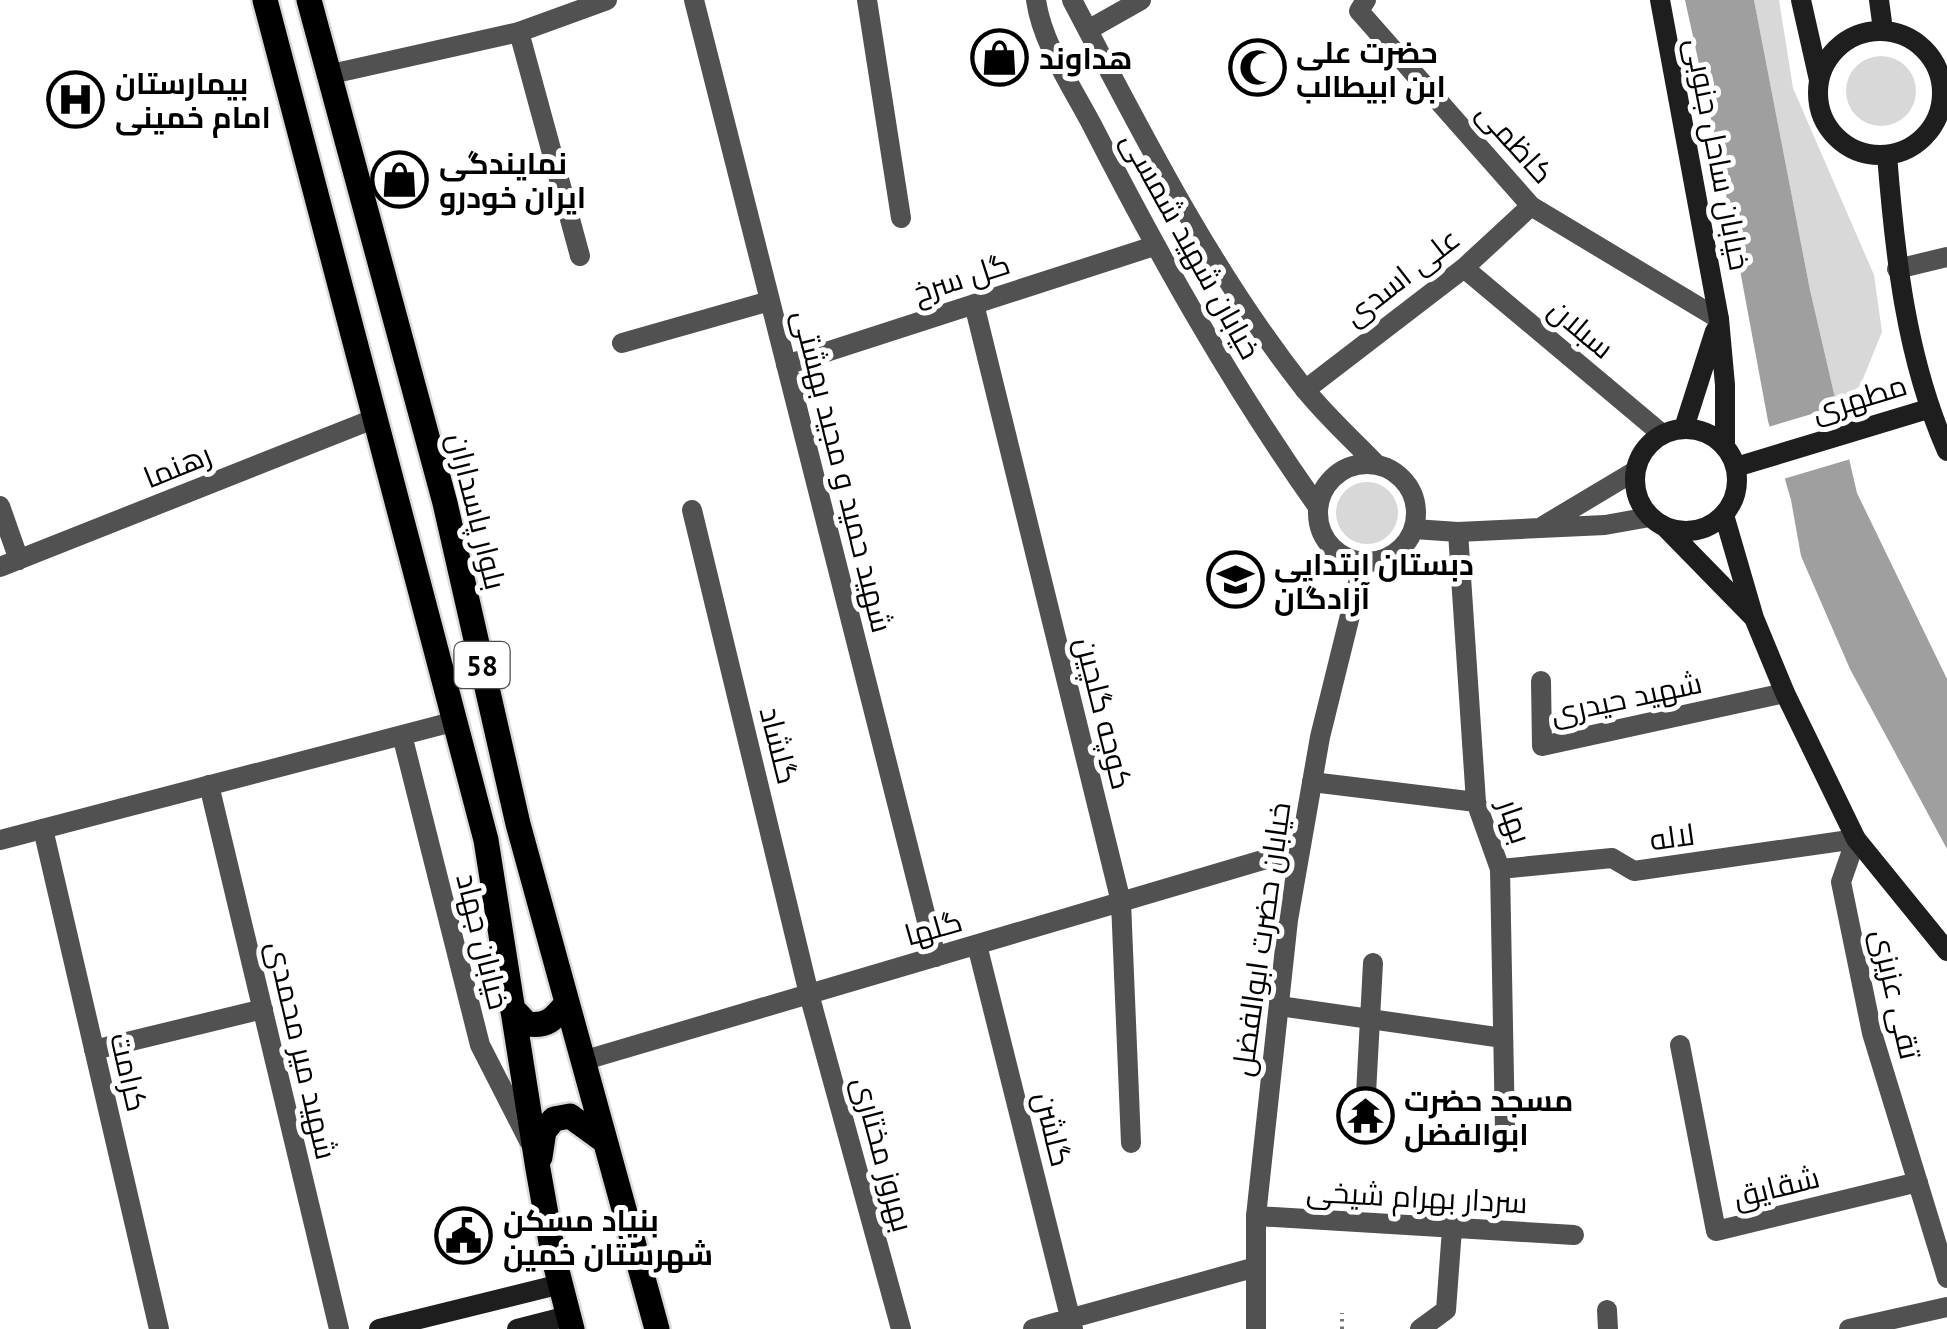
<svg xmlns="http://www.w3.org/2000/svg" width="1947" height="1329" font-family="'PT Sans',Cairo,sans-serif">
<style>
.green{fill:#d8d8d8}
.water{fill:#9f9f9f}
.pier{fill:#fff}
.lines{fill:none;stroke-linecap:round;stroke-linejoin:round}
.primary-casing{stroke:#dbdbdb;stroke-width:30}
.path{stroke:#737373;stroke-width:4;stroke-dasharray:2.5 5;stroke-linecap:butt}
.minor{stroke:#515151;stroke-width:20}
.tertiary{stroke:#515151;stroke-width:20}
.secondary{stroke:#1e1e1e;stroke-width:20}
.primary{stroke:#000;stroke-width:25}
.labels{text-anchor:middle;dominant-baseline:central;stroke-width:10;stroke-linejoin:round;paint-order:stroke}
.shield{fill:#fff;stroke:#4c4c4c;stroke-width:2.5}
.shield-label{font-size:28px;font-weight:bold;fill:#000}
.poi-label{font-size:30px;font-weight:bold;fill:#000;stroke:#fff;text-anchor:start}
.street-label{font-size:30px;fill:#000;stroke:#fff}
</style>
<rect width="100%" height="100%" fill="#fff"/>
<path class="green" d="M 1754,0 L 1779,0 L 1793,88 L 1874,275 L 1882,332 L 1860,386 L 1836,403 L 1810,290 Z
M1846 91a35 35 0 1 1 70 0a35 35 0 1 1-70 0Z
M1336 513a31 31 0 1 1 62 0a31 31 0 1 1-62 0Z"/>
<path class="water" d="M 1685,0 L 1754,0 L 1810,290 L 1857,493 L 1947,679 L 1947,849 L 1850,669 L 1801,556 L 1791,500 L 1768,421 L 1717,146 Z"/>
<path class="pier" d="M 1842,405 L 1854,458 L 1780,480 L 1765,428 Z"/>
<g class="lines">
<defs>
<path id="primary" d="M 265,0 L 486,840 L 538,1169 L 554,1259 L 572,1329
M 309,0 L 445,503 L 518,824 L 657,1329
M 512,1008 L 527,1024 C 547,1027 554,1019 566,1004
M 540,1157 L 544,1131 L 554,1119 L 570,1116 L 603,1140"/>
</defs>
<use href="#primary" class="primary-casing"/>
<path class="path" d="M 1342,1329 L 1342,1313"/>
<path class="minor" d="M 694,0 L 936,957
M 867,0 L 901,218
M 1366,0 L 1359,11 L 1531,206 L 1719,319
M 1088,30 L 1141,0
M 519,32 L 580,256
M 1464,268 L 1662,434
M 1897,269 L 1947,257
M 974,304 L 1121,902 L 1131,1143
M 622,343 L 770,301
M 786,365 L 1154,246
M 1305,390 L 1464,268 L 1531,206
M 0,506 L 19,560
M 692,510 L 809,994 L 901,1329
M 1458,532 L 1476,802 L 1500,869 L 1505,1130
M 0,567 L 376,418
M 1541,681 L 1542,746 L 1785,693
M 1312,782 L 1476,802
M 209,785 L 339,1329
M 43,829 L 159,1329
M 1500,869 L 1612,858 L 1634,871 L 1856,839 L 1841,882 L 1872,1033 L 1947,1278
M 977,945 L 1073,1329
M 1279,1006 L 1503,1038
M 1680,1045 L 1716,1231 L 1918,1182
M 94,1050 L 263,1009
M 582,1061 L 1300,849
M 1366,1094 L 1373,963
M 1256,1216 L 1574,1235
M 1607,1310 L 1608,1329
M 1033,1329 L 1256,1267
M 1420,1329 L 1446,1310 L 1452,1229
M 1849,1329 L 1947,1307"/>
<path class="tertiary" d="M 1036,0 C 1042,43 1072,87 1092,125 C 1160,258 1232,386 1318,507
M 1072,0 C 1142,133 1210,269 1303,387 C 1325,415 1352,439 1377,465
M 327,75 L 519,32 L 607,0
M1318 513a49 49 0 1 1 98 0a49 49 0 1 1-98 0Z
M 1543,526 L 1635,471
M 1414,529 L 1458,532 L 1605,525 L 1650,517
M 402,735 L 480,1045 L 529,1141
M 0,840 L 456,721
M 1256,1329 L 1256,1216 L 1288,920 L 1320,737 L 1363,563"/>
<path class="secondary" d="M 1660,0 L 1719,319 L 1725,385 L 1725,446
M 1801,0 L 1819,80
M 1879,0 L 1883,30
M1818 93a62 62 0 1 1 124 0a62 62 0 1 1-124 0Z
M 1887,155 C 1895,256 1906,358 1947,451
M 1684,428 L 1715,331
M1635 480a51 51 0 1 1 102 0a51 51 0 1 1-102 0Z
M 1736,467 L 1928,409
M 1724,515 L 1754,618 L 1785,693 L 1856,839 L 1947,951
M 1665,527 L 1753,617
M 379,1329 L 561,1284
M 517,1329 L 568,1316"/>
<use href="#primary" class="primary"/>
</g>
<defs>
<symbol id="shop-ring" viewBox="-11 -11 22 22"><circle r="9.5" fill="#fff" stroke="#000" stroke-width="1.5"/><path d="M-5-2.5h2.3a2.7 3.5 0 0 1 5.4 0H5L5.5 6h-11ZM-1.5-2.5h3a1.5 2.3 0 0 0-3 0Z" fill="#000"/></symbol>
<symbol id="mosque-ring" viewBox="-11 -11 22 22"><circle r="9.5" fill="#fff" stroke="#000" stroke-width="1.5"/><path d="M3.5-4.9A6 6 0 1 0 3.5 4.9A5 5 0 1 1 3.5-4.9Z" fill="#000"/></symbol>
<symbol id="hospital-ring" viewBox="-11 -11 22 22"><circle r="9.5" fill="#fff" stroke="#000" stroke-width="1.5"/><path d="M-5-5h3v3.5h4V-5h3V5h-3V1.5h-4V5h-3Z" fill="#000"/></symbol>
<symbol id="school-ring" viewBox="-11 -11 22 22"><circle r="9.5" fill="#fff" stroke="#000" stroke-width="1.5"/><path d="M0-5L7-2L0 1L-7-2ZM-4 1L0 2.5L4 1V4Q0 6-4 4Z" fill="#000"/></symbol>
<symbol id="temple-ring" viewBox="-11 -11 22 22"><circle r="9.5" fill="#fff" stroke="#000" stroke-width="1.5"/><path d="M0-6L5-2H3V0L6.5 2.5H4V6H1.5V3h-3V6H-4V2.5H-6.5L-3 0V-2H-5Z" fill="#000"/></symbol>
<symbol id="civic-ring" viewBox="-11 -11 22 22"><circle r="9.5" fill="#fff" stroke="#000" stroke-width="1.5"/><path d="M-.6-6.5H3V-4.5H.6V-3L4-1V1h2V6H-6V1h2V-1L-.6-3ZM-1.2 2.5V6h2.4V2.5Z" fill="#000"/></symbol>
</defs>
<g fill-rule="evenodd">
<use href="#shop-ring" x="968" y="26" width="63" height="63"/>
<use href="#mosque-ring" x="1226" y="36" width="63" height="63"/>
<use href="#hospital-ring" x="44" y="68" width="63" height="63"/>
<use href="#shop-ring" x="368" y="148" width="63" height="63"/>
<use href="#school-ring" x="1204" y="548" width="63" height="63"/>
<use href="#temple-ring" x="1334" y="1084" width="63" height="63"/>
<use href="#civic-ring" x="432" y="1204" width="63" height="63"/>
</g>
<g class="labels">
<rect class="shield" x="454.5" y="642" width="55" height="46" rx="8"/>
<g class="shield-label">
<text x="482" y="665">58</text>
</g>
<g class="poi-label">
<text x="1296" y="51">حضرت علی<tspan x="1296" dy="34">ابن ابیطالب</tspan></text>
<text x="1039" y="57">هداوند</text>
<text x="115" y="82">بیمارستان<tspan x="115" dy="34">امام خمینی</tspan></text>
<text x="439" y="162">نمایندگی<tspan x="439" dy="34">ایران خودرو</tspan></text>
<text x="1274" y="563">دبستان ابتدایی<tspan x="1274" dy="34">آزادگان</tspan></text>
<text x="1404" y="1099">مسجد حضرت<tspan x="1404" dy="34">ابوالفضل</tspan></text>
<text x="503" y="1219">بنیاد مسکن<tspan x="503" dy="34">شهرستان خمین</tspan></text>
</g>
<g class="street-label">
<text transform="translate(1516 142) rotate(48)">کاظمی</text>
<text transform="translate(1719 154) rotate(79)">خیابان ساحل جنوبی</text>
<text transform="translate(1192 245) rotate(61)">خیابان شهید شمسی</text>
<text transform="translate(1401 276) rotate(-38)">علی اسدی</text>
<text transform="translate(961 277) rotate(-18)">گل سرخ</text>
<text transform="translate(1582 328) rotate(40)">سبلان</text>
<text transform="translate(1859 397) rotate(-17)">مطهری</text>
<text transform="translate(177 465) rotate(-22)">رهنما</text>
<text transform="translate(844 471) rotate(76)">شهید حمید و مجید بهشتی</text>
<text transform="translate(478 511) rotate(76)">بلوار پاسداران</text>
<text transform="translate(1626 697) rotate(-12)">شهید حیدری</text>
<text transform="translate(1105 713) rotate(76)">کوچه گلچین</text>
<text transform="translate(780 745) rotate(76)">گلشاد</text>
<text transform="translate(1516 821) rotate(71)">بهار</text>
<text transform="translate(1672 836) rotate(-8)">لاله</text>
<text transform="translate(933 927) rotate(-16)">گلها</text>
<text transform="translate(1260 939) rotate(-82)">خیابان حضرت ابوالفضل</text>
<text transform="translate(484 941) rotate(76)">خیابان جهاد</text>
<text transform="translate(1897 994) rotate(77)">تقی عزیزی</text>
<text transform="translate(303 1050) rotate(77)">شهید میر محمدی</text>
<text transform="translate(130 1072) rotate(77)">کرامت</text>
<text transform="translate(1054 1129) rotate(76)">گلشن</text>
<text transform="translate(884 1154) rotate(75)">بهروز مختاری</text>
<text transform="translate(1776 1186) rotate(-14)">شقایق</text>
<text transform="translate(1417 1196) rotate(3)">سردار بهرام شیخی</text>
</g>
</g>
</svg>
